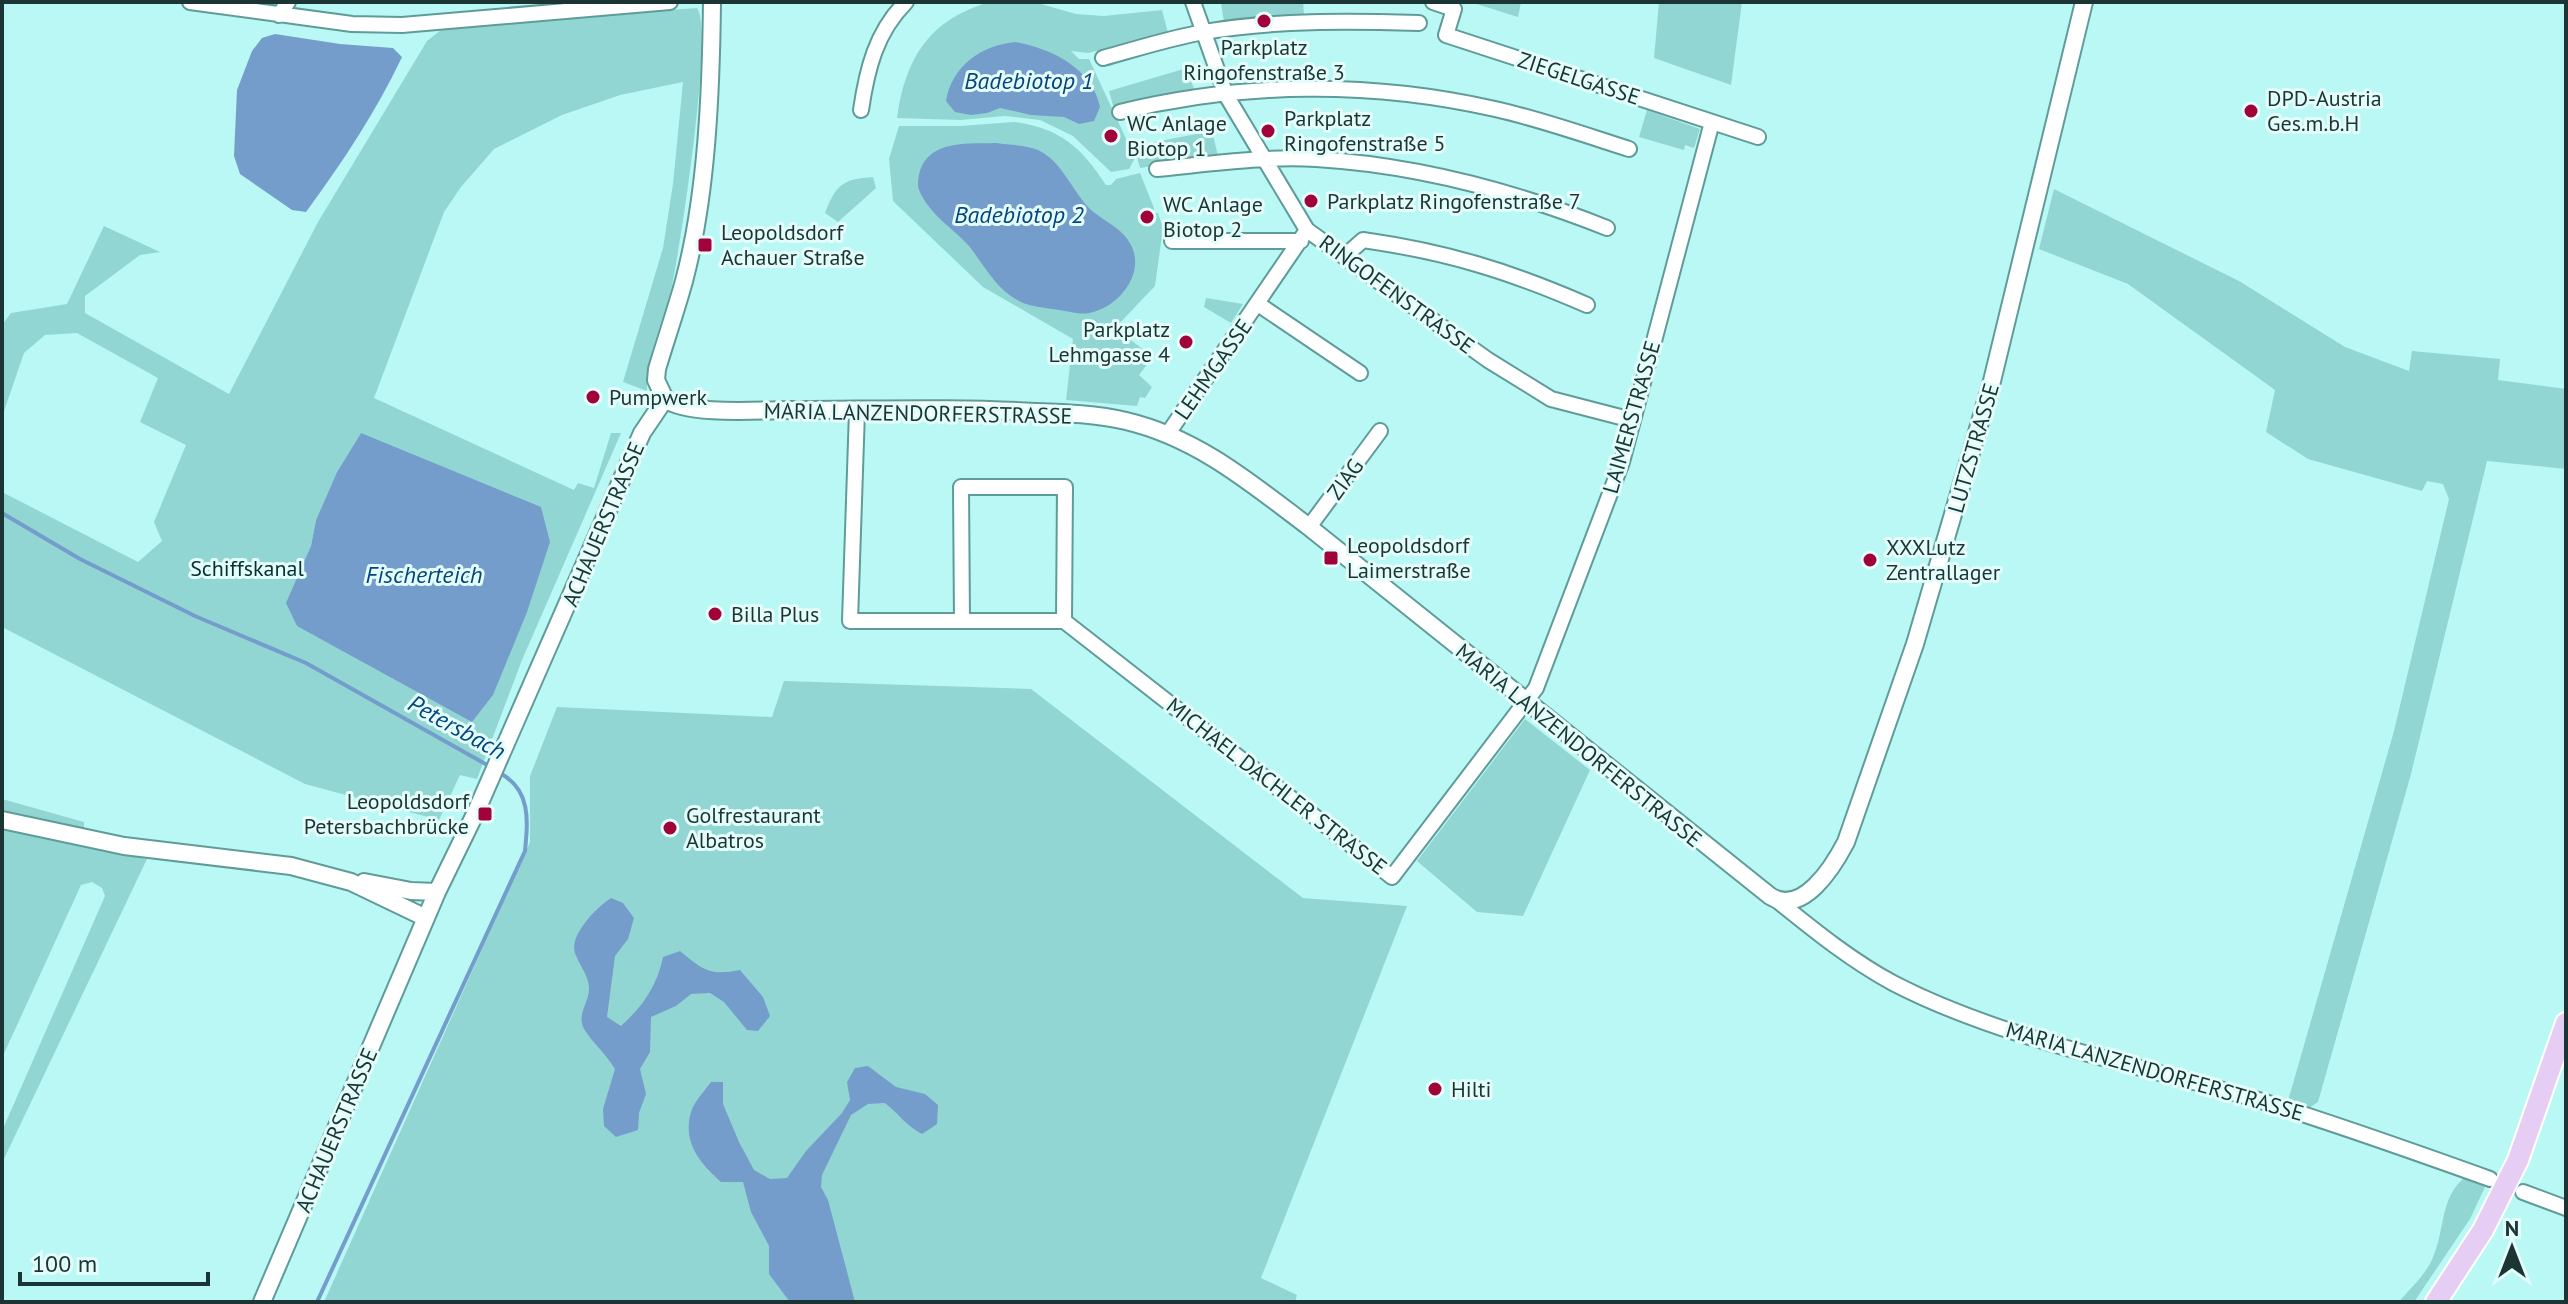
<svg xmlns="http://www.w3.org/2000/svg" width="2568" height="1304" font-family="'PT Sans',sans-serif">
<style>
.green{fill:#92d6d3;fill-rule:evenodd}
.water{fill:#749dcc}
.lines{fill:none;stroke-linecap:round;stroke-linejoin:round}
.stream{stroke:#749dcc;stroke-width:4}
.minor-casing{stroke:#5f9c99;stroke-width:18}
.tertiary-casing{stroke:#5f9c99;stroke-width:20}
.primary-casing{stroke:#fff;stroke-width:24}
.minor{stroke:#fff;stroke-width:14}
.tertiary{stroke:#fff;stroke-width:16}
.primary{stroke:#e5cdf3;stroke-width:20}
.primary-bridge-casing{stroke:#fff;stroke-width:24;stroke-linecap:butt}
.primary-bridge{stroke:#e5cdf3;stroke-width:20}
.poi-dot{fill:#a1023a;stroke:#e4fdfb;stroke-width:3}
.labels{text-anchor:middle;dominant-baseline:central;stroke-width:6;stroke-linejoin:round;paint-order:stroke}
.poi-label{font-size:22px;fill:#1b3534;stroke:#e4fdfb;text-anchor:start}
.street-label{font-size:22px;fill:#1b3534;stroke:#e4fdfb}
.park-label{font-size:22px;fill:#04302f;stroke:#e4fdfb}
.water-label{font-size:24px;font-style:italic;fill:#04457e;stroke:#e4fdfb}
</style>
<rect width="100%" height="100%" fill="#b9f8f4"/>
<path class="green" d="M 990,2 L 1034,2 L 1076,14 L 1104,16 L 1162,10 L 1168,33 L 1088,53 L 1071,51 L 1079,59 L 1089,59 L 1135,158 L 1129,169 L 1111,172 L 1073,136 L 1040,120 L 1005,116 L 961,120 L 897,118 C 905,59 929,19 990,2 Z
M 1227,2 L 1303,2 L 1304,15 L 1224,22 L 1221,3 Z
M 1470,2 L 1521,2 L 1518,17 Z
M 1659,2 L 1742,2 L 1731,85 L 1654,58 Z
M 697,8 C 714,30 680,248 672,285 C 664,320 646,355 647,391 L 623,382 L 663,248 L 673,184 L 683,82 L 620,95 L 562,115 L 494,149 L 461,187 L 444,212 L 374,398 L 574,490 L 578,483 L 594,488 L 611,433 L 621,433 L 522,660 L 477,779 L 460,775 L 439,820 L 305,784 L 2,627 L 2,492 L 138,562 L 162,541 L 154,522 L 186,445 L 140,422 L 158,378 L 77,333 L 45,335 L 24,353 L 2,417 L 2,325 L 11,313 L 67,304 L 104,226 L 160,252 L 140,255 L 85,296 L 85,313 L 229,394 L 318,222 L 427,41 L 441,30 L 449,26 ZM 361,433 L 286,603 L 311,546 L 316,520 L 337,472 Z
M 1187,68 L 1195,92 L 1114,109 L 1109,91 Z
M 1647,110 L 1700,129 L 1694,148 L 1685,145 L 1684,150 L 1639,137 Z
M 1014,122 C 1060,128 1081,147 1106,185 L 1111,185 L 1116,179 L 1140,173 L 1154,208 L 1153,213 L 1158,213 L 1163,228 L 1155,286 L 1115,328 L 1153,357 L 1139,375 L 1152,387 L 1145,398 L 1140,397 L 1137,406 L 1066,400 L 1073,339 L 983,287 L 893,201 L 889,159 L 899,126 L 960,126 Z
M 1212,131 L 1218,156 L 1140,168 L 1134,146 Z
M 873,177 L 876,188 L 838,222 L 825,213 C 836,185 842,179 873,177 Z
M 2054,189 L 2239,281 L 2345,347 L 2409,371 L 2412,351 L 2500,359 L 2498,380 L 2566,389 L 2566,469 L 2487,461 L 2411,774 L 2318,1102 L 2309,1108 L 2288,1101 L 2394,731 L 2449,499 L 2443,484 L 2427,481 L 2422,491 L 2308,459 L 2266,432 L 2275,390 L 2128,284 L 2039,249 Z
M 1206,298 L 1243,304 L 1231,323 L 1204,307 Z
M 784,681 L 1031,689 L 1303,898 L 1407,906 L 1261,1278 L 1297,1295 L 1295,1302 L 324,1302 L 530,842 L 530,776 L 557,707 L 772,717 Z
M 1525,719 L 1590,770 L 1523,916 L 1477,912 L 1417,861 Z
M 2,799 L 84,822 L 84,832 L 2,813 Z
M 2,827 L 147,859 L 2,1163 L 2,1131 L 105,896 L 102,888 L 92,882 L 81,885 L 2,1058 Z
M 2464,1178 L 2480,1181 L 2485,1187 L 2470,1219 L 2414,1302 L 2399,1302 C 2410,1288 2427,1274 2433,1257 C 2445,1230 2440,1198 2464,1178 Z"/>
<path class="water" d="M 275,34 L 340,44 L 393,48 L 402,57 C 376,112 342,163 306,212 L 292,210 L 240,174 L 234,156 L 237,90 L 252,51 L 262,38 Z
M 1016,42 C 1052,49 1092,68 1100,107 L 1094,121 L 1079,124 L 1064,117 L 1031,115 L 1000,108 L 987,113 L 971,115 L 955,112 L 946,101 C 952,66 981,45 1016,42 Z
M 996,143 C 1009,145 1026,145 1038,150 C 1062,161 1072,191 1090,209 C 1103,221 1123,228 1131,245 C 1146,274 1118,308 1089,313 C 1080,315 1068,311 1059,310 C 1048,308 1033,307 1023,303 C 997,292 985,266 969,246 C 953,228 930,215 920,192 C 917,187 918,180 919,175 C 927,139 968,144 996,143 Z
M 361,433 L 541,507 L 550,542 L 527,612 L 493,695 L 472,722 L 297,626 L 286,603 L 311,546 L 316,520 L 337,472 Z
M 611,898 L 623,903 L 634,918 L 628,939 L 615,956 L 607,1017 L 621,1026 C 643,1006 657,986 663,957 L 680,951 C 703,970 709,976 740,970 L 763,997 L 770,1016 L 758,1031 L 747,1030 L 724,1002 L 710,993 L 691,994 L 676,1006 L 651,1017 L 650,1052 L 640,1069 L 646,1094 L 639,1113 L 638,1130 L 616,1137 L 604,1126 L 603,1109 L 615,1069 C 606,1054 592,1042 584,1029 C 576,1014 590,1002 589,987 C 588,974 579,965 575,953 C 569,935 597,907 611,898 Z
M 868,1066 L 896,1087 L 925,1094 L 938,1105 L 937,1124 L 922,1134 C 906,1126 899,1114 885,1103 L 868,1104 L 851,1115 L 822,1175 L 821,1187 L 828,1200 L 855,1302 L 790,1302 L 769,1274 L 769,1246 L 751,1212 L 743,1182 L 721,1182 C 699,1162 681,1141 692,1109 C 696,1100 705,1090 711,1082 L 723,1082 L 723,1104 L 739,1142 L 754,1170 L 770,1179 L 787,1178 L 806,1151 L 842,1113 L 850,1100 L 847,1082 L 855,1068 Z"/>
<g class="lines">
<path class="stream" d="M 2,513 L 80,559 L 195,616 L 306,663 L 489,766
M 317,1302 L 525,851 C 528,820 531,790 500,773"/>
<defs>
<path id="minor" d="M 190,2 L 352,24 L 402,25 L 670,2
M 1193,2 L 1226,95 L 1307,230 L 1488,360 L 1551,399 L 1632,420
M 1433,2 L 1454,9 L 1446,35 L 1758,137
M 279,15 L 288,2
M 1103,58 C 1136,49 1170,38 1204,32 C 1275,20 1348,21 1419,23
M 861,110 C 867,69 876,32 906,2
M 1120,112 C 1242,82 1372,81 1495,109 C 1540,119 1585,135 1629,149
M 1157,169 C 1209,164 1263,156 1316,159 C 1416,165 1514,191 1607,228
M 1172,241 L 1301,241
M 1345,256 L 1363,240 C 1447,252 1509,271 1587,305
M 1258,304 L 1360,373
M 857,411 L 850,621 L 1064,621 L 1392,877 L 1536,688 L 1622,462 L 1712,122
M 1167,435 L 1307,230
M 1309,527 L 1380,431
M 962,621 L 961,487 L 1065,487 L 1064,621
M 1779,902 C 1815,931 1852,961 1893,983 C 2003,1040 2136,1064 2255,1099 C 2334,1123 2412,1151 2490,1179
M 2523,1192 L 2566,1208"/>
<path id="tertiary" d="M 665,399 C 688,416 762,410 791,410 C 872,410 954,407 1035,412 C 1065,413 1097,414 1126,421 C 1198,438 1252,484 1309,527 L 1770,896 C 1802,917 1833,867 1846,842 L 1915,644 L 1992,381 L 2084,2
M 665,399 L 656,380 L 657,369 C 666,339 676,310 684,281 C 707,195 711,91 712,2
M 2,820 L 124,846 L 291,866 L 351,882 L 426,918
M 364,882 L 411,891 L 437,892
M 262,1302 L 437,892 L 475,814 L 642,433 L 665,399"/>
<path id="primary" d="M 2518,1160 L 2566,1023
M 2436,1302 L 2483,1230"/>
</defs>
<use href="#minor" class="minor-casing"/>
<use href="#tertiary" class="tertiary-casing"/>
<use href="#primary" class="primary-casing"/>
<use href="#minor" class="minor"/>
<use href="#tertiary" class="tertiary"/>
<use href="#primary" class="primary"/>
<defs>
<path id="primary-bridge" d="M 2483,1230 L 2518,1160"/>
</defs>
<use href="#primary-bridge" class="primary-bridge-casing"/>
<use href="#primary-bridge" class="primary-bridge"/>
</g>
<g class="poi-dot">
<circle cx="1264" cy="21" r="8"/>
<circle cx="2251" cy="111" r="8"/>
<circle cx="1268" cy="131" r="8"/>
<circle cx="1111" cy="136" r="8"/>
<circle cx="1311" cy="201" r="8"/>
<circle cx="1147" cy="217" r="8"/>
<rect x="697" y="237" width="16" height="16" rx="4"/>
<circle cx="1186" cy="342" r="8"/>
<circle cx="593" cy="397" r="8"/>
<rect x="1323" y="550" width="16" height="16" rx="4"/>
<circle cx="1870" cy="560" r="8"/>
<circle cx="715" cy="614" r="8"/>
<rect x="477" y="806" width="16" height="16" rx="4"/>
<circle cx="670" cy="828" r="8"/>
<circle cx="1435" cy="1089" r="8"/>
</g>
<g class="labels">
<g class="poi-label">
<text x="1264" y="47" text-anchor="middle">Parkplatz<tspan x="1264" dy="25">Ringofenstraße 3</tspan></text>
<text x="2267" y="98">DPD-Austria<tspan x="2267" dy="25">Ges.m.b.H</tspan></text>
<text x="1284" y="118">Parkplatz<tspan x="1284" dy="25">Ringofenstraße 5</tspan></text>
<text x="1127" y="123">WC Anlage<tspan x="1127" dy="25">Biotop 1</tspan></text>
<text x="1327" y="201">Parkplatz Ringofenstraße 7</text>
<text x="1163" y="204">WC Anlage<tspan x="1163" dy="25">Biotop 2</tspan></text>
<text x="721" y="232">Leopoldsdorf<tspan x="721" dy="25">Achauer Straße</tspan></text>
<text x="1170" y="329" text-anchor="end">Parkplatz<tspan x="1170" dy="25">Lehmgasse 4</tspan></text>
<text x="609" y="397">Pumpwerk</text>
<text x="1347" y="545">Leopoldsdorf<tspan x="1347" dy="25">Laimerstraße</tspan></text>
<text x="1886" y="547">XXXLutz<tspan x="1886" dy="25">Zentrallager</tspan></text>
<text x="731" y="614">Billa Plus</text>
<text x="469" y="801" text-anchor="end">Leopoldsdorf<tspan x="469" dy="25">Petersbachbrücke</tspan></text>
<text x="686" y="815">Golfrestaurant<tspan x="686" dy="25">Albatros</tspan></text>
<text x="1451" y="1089">Hilti</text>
</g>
<g class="street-label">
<text transform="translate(1579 78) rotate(18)">ZIEGELGASSE</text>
<text transform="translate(1397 294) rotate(36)">RINGOFENSTRASSE</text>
<text transform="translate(1213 369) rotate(-55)">LEHMGASSE</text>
<text transform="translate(918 413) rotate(1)">MARIA LANZENDORFERSTRASSE</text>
<text transform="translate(1631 417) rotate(-74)">LAIMERSTRASSE</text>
<text transform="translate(1973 448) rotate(-74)">LUTZSTRASSE</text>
<text transform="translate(1345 479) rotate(-54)">ZIAG</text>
<text transform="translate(603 524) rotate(-67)">ACHAUERSTRASSE</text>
<text transform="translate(1579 745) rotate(39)">MARIA LANZENDORFERSTRASSE</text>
<text transform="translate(1277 786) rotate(38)">MICHAEL DACHLER STRASSE</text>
<text transform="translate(2155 1071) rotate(16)">MARIA LANZENDORFERSTRASSE</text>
<text transform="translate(336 1130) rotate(-67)">ACHAUERSTRASSE</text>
</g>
<g class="park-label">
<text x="247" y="568">Schiffskanal</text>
</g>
<g class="water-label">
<text x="1029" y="80">Badebiotop 1</text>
<text x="1019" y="214">Badebiotop 2</text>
<text x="424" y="574">Fischerteich</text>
<text transform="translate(457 727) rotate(29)">Petersbach</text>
</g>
</g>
<rect width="2568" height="1304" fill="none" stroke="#1b3534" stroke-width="8"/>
<g transform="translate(2512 1248)" stroke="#e4fdfb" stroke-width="6" paint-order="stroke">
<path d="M0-6L14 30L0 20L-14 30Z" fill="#1b3534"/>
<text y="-12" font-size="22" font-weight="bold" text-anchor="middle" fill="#1b3534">N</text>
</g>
<path d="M20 1272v12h188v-12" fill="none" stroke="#1b3534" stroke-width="4"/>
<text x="32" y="1272" font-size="24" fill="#1b3534" stroke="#e4fdfb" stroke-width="6" paint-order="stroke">100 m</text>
</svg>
